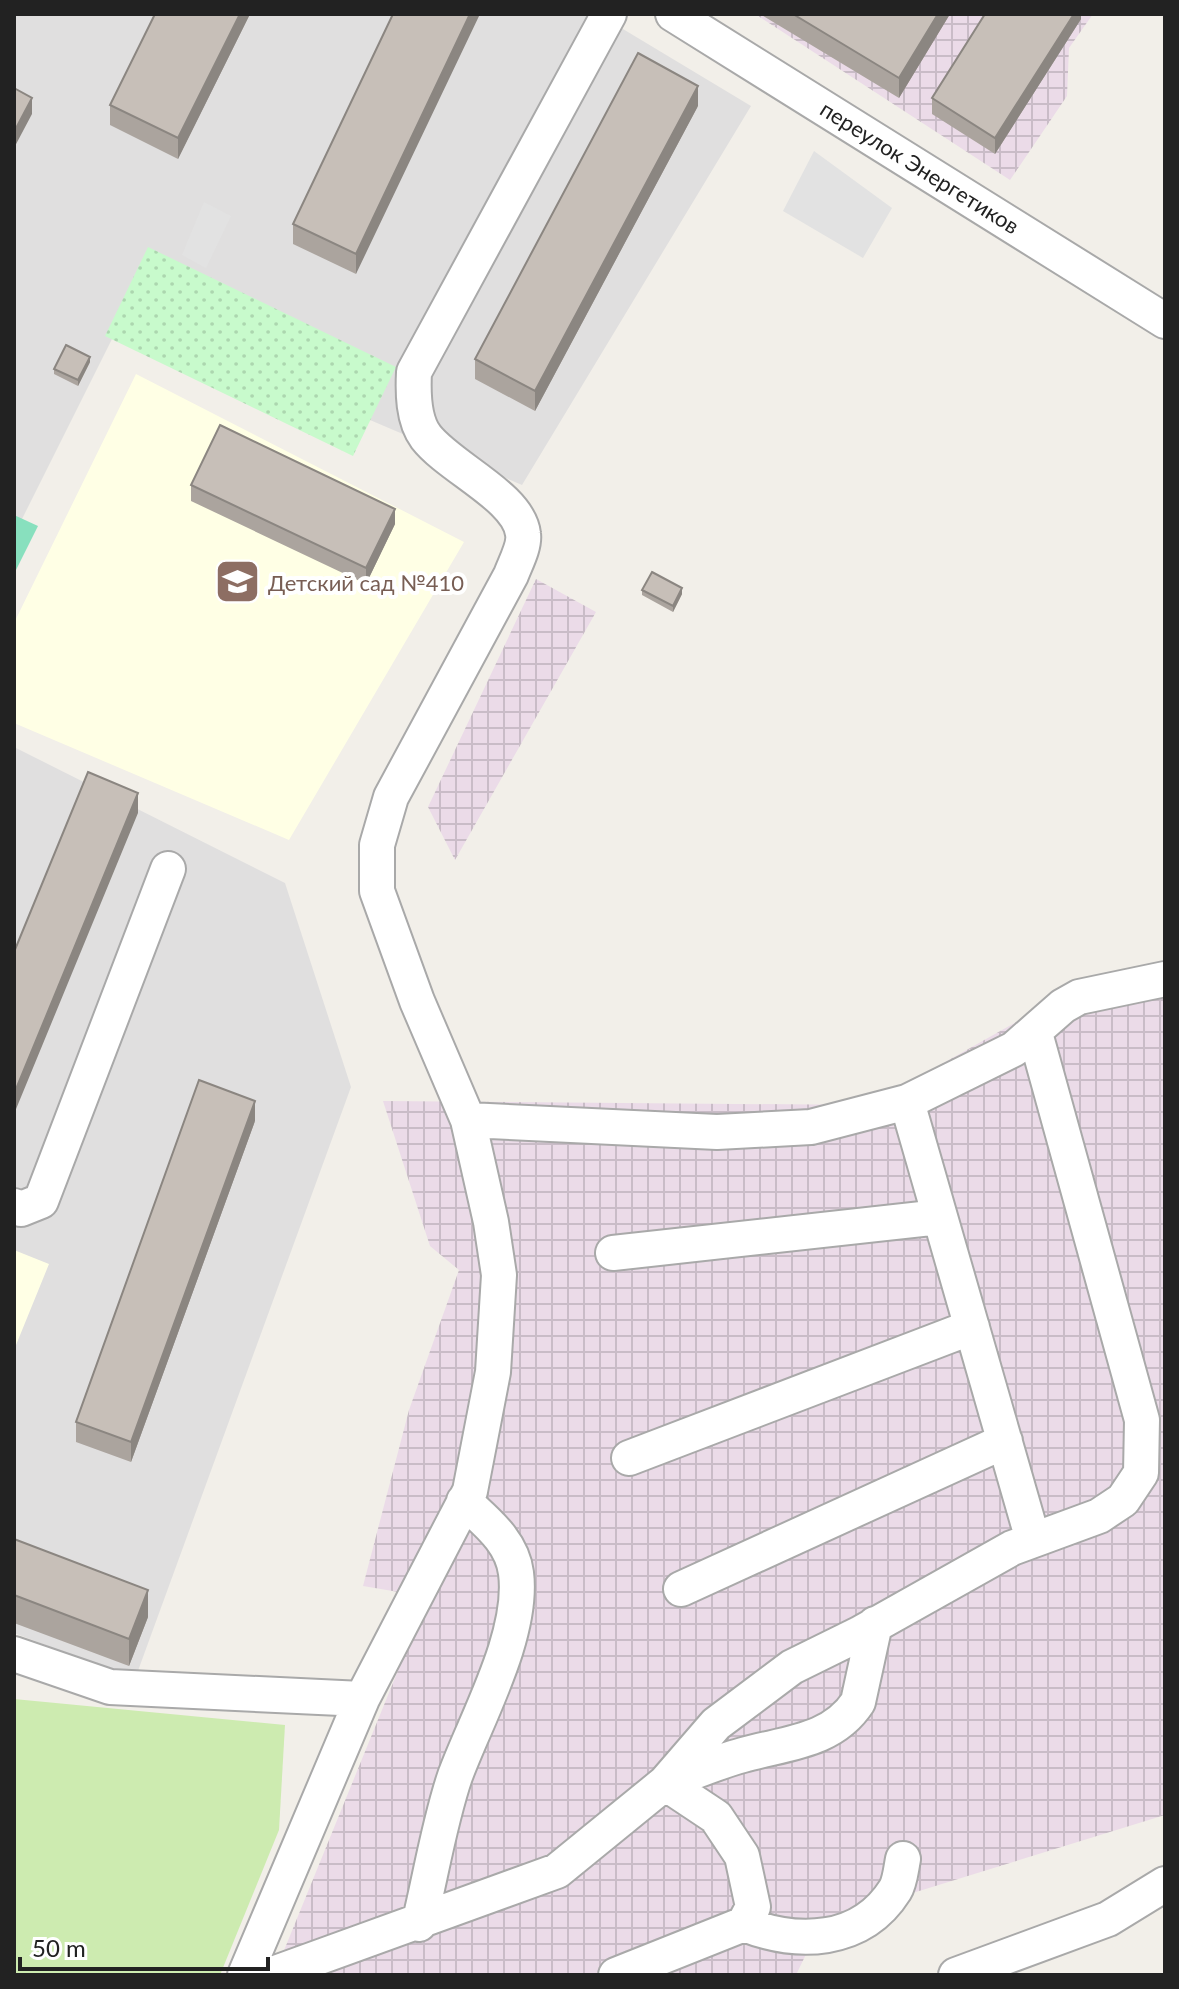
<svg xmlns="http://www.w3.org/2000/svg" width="1179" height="1989" font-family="Lato,sans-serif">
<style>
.residential{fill:#e0dfdf}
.industrial{fill:url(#industrial-grid)}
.education{fill:#ffffe5}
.grass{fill:#cdebb0}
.park{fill:url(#park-dots)}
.pitch{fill:#88e0be}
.parking{fill:#e2e2e2}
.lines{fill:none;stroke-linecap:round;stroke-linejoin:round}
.minor-casing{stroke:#a9a9a9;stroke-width:38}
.minor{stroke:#fff;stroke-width:34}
.wall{fill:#aba49e}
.shaded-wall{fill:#8b8681}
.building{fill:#c7bfb8;stroke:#8b8681;stroke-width:2}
.labels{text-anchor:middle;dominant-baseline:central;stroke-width:8;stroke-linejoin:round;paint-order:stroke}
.street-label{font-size:22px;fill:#222;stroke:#fff}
.education-label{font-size:22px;fill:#785e54;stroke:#fff;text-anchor:start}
</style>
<defs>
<pattern id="industrial-grid" width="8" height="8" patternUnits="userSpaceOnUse" patternTransform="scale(2)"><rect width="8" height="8" fill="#ebdbe8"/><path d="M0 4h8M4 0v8" fill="none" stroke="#c9bcc7"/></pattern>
<pattern id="park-dots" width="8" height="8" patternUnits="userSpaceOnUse" patternTransform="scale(2)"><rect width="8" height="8" fill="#c8facc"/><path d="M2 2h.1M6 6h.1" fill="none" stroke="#acd6af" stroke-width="1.8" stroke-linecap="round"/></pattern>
</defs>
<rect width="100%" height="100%" fill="#f2efe9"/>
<path class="residential" d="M 14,14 L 598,14 L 751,106 L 522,485 L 124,315 L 14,535 Z
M 14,747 L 285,883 L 351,1087 L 135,1679 L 14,1633 Z"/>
<path class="industrial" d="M 755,14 L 1093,14 L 1069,48 L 1067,96 L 1010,180 Z
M 536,579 L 596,612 L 455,860 L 428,807 Z
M 1078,987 L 1165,990 L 1165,1815 L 822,1921 L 796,1975 L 274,1975 L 428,1597 L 363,1586 L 409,1410 L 459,1270 L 430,1246 L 383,1101 L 869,1105 Z"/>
<path class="education" d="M 136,374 L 464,542 L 289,840 L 14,723 L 14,623 Z
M 14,1250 L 49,1264 L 14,1350 Z"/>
<path class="grass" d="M 14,1699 L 285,1725 L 279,1830 L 220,1975 L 14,1975 Z"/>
<path class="park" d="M 148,247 L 396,367 L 353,456 L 105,336 Z"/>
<path class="pitch" d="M 14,515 L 38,526 L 14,574 Z"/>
<path class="parking" d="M 814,151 L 892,208 L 863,258 L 783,211 Z
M 204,202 L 231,216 L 206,268 L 182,255 Z"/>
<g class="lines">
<defs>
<path id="minor" d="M 673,14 L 1165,321
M 907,1102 L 1033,1540
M 468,1120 L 717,1132 L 811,1127 L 907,1102 L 1014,1049 L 1063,1006 L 1079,997 L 1165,979
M 14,1206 L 21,1209 L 41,1201 L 168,869
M 613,1253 L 940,1217
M 629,1458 L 972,1327
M 681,1589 L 1005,1441
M 14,1654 L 110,1687 L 362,1699
M 667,1782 C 692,1773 717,1762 743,1755 C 785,1743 832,1742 858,1702 L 875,1624
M 419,1924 C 431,1875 439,1823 455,1776 C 476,1719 524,1635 516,1573 C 512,1541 486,1522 464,1501
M 744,1924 C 797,1945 861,1944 895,1890 C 900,1882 901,1869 903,1859
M 245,1975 L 362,1699 L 470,1491 L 493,1372 L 499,1275 L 491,1222 L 468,1120 L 417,1001 L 377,891 L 377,845 L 391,797 L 511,575 C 515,564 525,546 523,534 C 519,497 450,468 426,437 C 413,420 413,392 414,372 L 609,14
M 270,1975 L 557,1871 L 665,1783 L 716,1724 L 792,1667 L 859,1634 L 1012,1548 L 1099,1516 L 1123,1500 L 1141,1473 L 1142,1420 L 1035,1033
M 616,1975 L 744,1924 L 753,1907 L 742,1856 L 716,1817 L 665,1783
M 956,1975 L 1108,1919 L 1165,1884"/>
</defs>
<use href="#minor" class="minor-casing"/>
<use href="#minor" class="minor"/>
</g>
<path class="wall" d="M 155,14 L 250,14 L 178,159 L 110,125 L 110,105 Z
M 393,14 L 356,274 L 293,244 L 293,224 Z
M 760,14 L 950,14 L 899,98 Z
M 1081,14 L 1081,19 L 995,154 L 932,114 L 932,98 Z
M 698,106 L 535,411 L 475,379 L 475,359 Z
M 90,362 L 78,386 L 54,374 L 54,369 Z
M 191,485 L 395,524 L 366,584 L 191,501 Z
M 642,590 L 682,594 L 673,612 L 642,595 Z
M 255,1121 L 131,1462 L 76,1442 L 76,1422 Z
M 14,1539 L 148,1617 L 129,1666 L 14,1623 Z"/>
<path class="shaded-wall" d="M 240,14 L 250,14 L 178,159 L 178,138 Z
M 470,14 L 480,14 L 356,274 L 356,254 Z
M 938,14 L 950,14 L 899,98 L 899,78 Z
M 1074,14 L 1081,14 L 1081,19 L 995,154 L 995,138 Z
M 698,86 L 698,106 L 535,411 L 535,391 Z
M 32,98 L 32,114 L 14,148 L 14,132 Z
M 90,357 L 90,362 L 78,386 L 78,380 Z
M 395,509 L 395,524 L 366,584 L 366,568 Z
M 682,588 L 682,594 L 673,612 L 673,606 Z
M 138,793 L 138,813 L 14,1114 L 14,1094 Z
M 255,1101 L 255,1121 L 131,1462 L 131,1442 Z
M 148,1590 L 148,1617 L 129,1666 L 129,1639 Z"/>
<path class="building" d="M 155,14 L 240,14 L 178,138 L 110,105 Z
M 393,14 L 470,14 L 356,254 L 293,224 Z
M 793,14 L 938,14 L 899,78 Z
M 985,14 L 1074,14 L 995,138 L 932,98 Z
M 638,53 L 698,86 L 535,391 L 475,359 Z
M 14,88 L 32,98 L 14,132 Z
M 66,345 L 90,357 L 78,380 L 54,369 Z
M 220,425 L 395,509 L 366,568 L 191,485 Z
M 652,572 L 682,588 L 673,606 L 642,590 Z
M 88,772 L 138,793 L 14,1094 L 14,952 Z
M 199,1080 L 255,1101 L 131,1442 L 76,1422 Z
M 14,1539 L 148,1590 L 129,1639 L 14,1595 Z"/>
<defs>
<symbol id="school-square" viewBox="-11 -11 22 22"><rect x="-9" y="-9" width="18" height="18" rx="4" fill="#8d6e63" stroke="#fff"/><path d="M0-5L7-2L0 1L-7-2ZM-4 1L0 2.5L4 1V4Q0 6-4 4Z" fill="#fff"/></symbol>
</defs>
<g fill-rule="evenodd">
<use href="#school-square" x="212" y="556" width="51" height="51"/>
</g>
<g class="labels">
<g class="street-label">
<text transform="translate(920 167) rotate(32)">переулок Энергетиков</text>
</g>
<g class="education-label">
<text x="268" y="582">Детский сад №410</text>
</g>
</g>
<rect width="1179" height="1989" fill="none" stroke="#222222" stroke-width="32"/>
<path d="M20 1957v12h248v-12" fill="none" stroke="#222222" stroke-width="4"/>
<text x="32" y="1957" font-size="24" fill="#222222" stroke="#ffffff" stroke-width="6" paint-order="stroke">50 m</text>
</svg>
